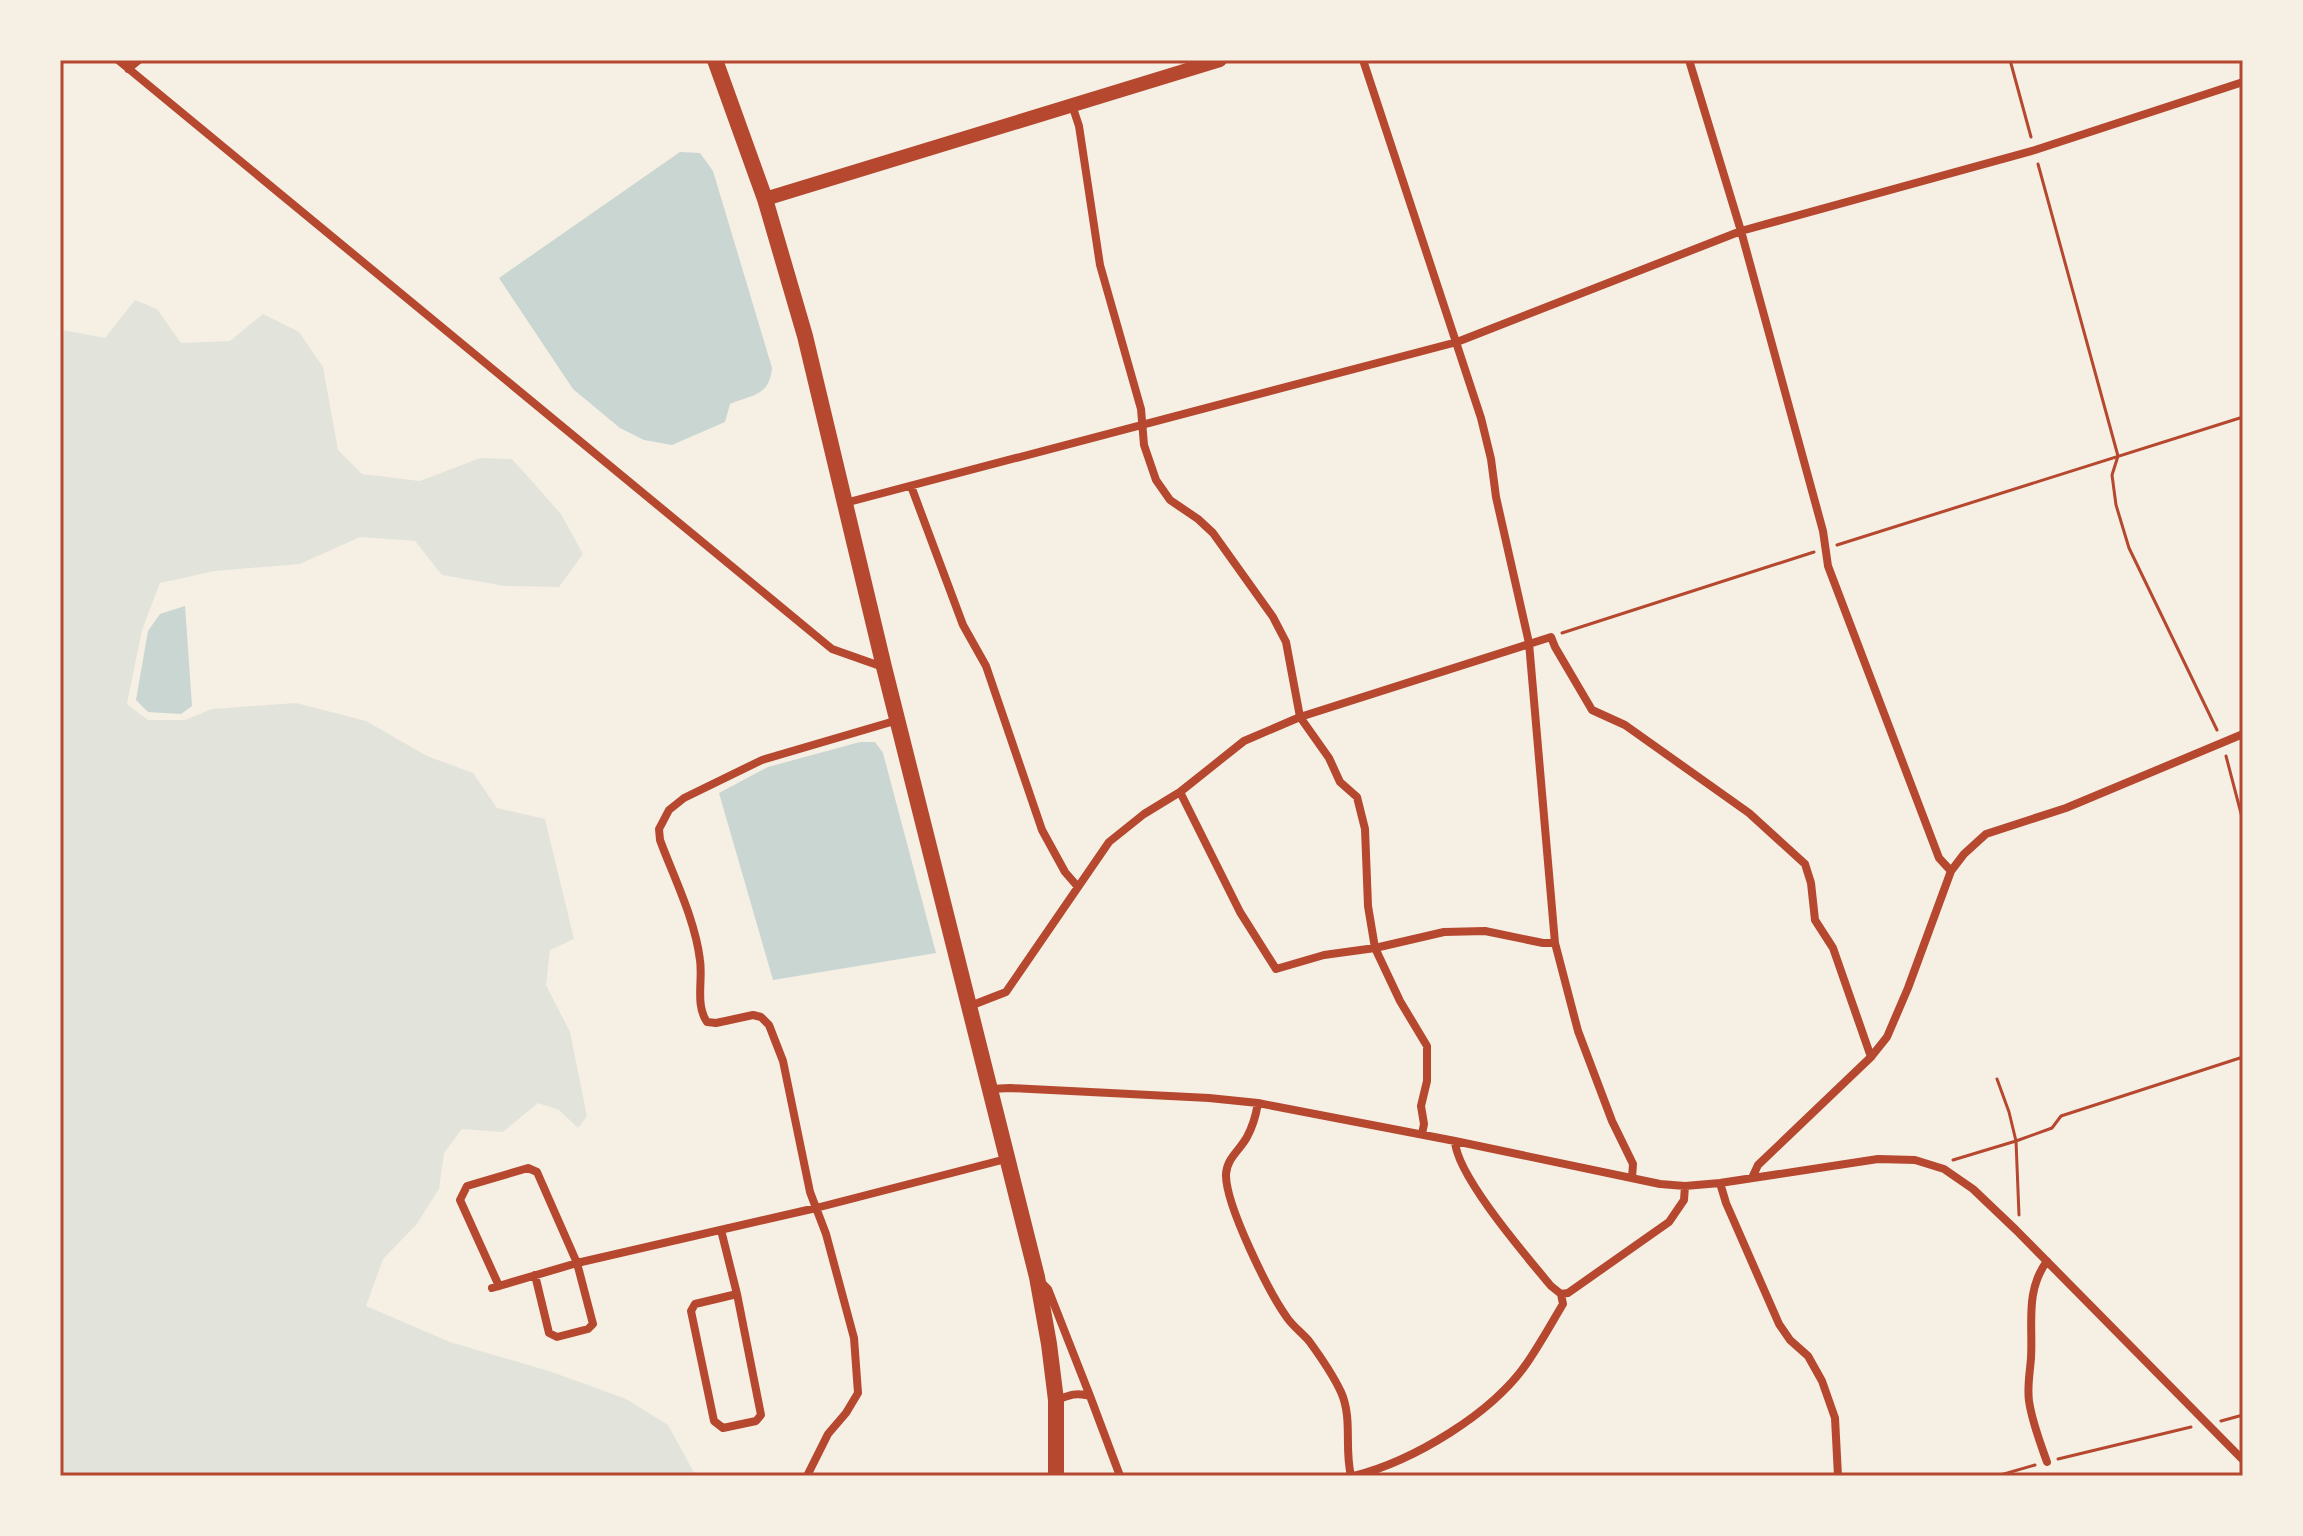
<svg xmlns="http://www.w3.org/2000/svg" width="2303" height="1536" font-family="'PT Sans Narrow',sans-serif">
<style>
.green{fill:#e2e4dc}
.water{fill:#c9d6d2}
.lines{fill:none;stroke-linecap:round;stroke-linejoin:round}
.path{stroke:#b5482f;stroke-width:3}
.minor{stroke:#b5482f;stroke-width:8}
.secondary{stroke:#b5482f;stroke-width:14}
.primary{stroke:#b5482f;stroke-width:16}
.neatline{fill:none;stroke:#b5482f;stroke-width:3}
</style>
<rect width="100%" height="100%" fill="#f6efe4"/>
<path class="green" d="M 135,300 L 157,309 L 181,343 L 230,341 L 263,314 L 299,332 L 323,367 L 338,450 L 362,474 L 420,481 L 480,458 L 512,459 L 561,514 L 583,554 L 559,587 L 505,586 L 442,575 L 415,541 L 360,537 L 300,564 L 215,571 L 160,583 L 142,630 L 127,704 L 148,720 L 185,720 L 212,709 L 296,703 L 366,721 L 427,756 L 473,773 L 497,808 L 545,819 L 574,939 L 550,950 L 546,985 L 570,1032 L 587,1116 L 578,1128 L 559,1110 L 538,1103 L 503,1132 L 462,1129 L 444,1153 L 439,1189 L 416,1225 L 383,1259 L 366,1306 L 450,1342 L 552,1372 L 626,1399 L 668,1425 L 696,1476 L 60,1476 L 60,317 L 63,330 L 105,338 Z"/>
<path class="water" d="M 680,152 L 700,153 L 713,171 L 772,368 C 769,396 754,394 730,404 L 725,422 L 672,445 L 644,440 L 620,428 L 573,389 L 499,278 Z
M 185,606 L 192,706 L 181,714 L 148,712 L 136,700 L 148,631 L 160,614 Z
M 860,742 L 875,742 L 883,753 L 936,953 L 773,980 L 719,793 L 768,767 Z"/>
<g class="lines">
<path class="path" d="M 2010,60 L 2031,137
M 2038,164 L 2118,456 L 2112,475 L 2116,505 L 2129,548 L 2217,730
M 1837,545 L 2243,417
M 1562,633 L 1814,552
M 2226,756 L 2243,821
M 1997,1079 L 2009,1112 L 2016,1141 L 2052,1128 L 2061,1116 L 2243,1057
M 1953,1160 L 2016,1141 L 2019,1215
M 2221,1421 L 2243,1415
M 2058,1459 L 2191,1427
M 1997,1476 L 2035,1465"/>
<path class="minor" d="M 118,60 L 832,649 L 883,667
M 1363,60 L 1481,418 L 1491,459 L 1496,497 L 1529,643 L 1555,943 L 1578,1031 L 1612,1121 L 1633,1164 L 1632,1178
M 1689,60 L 1741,231 L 1823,531 L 1828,566 L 1939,858 L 1951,871
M 128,69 L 139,60
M 1072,105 L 1079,126 L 1100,265 L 1141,409 L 1144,445 L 1156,480 L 1170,500 L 1198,519 L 1213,533 L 1273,617 L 1286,642 L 1300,717 L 1329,758 L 1340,782 L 1357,797 L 1365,829 L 1368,906 L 1375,948 L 1400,1001 L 1427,1046 L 1427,1081 L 1421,1106 L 1424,1124 L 1422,1134
M 911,486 L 963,625 L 986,666 L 1042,830 L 1065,872 L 1078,887
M 845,503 L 1457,342 L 1741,231 L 2035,150 L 2243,82
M 1180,792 L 1240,912 L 1276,969 L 1324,955 L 1375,948 L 1444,932 L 1485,931 L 1543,943 L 1555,943
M 970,1006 L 1006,992 L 1109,842 L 1144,814 L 1180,792 L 1244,741 L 1300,717 L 1551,637 L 1555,647 L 1592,710 L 1625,725 L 1749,813 L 1805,864 L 1811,883 L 1815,920 L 1833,948 L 1871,1057
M 990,1089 L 1010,1088 L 1209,1098 L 1258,1103 L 1455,1141 L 1660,1184 L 1685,1186 L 1720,1183 L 1878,1159 L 1915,1160 L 1944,1169 L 1973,1189 L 2016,1230 L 2243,1460
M 1258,1103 C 1256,1115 1253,1126 1247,1137 C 1240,1150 1227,1158 1226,1174 C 1225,1204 1269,1293 1288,1319 C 1294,1327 1302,1333 1309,1341 C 1320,1356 1333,1375 1341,1392 C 1353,1419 1344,1448 1351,1476
M 1455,1141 C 1456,1175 1527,1257 1551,1286 L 1561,1294 L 1568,1293 L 1669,1222 L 1684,1200 L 1685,1186
M 1752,1178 L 1758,1165 L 1871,1057 L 1887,1037 L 1908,988 L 1951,871 L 1964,854 L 1986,834 L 2066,808 L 2243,734
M 1720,1183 L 1726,1203 L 1779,1324 L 1790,1340 L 1808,1356 L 1822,1381 L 1835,1418 L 1838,1476
M 721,1230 L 737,1294 L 761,1415 L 756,1421 L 723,1428 L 714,1421 L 691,1311 L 695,1304 L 737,1294
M 1040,1281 L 1048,1289 L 1090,1396
M 499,1286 L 460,1200 L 467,1186 L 528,1168 L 537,1172 L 577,1263 L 593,1324 L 588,1329 L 557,1337 L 549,1333 L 535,1275
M 492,1288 L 577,1263 L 816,1208 L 1006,1159
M 1057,1400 C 1069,1395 1077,1392 1090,1396 L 1120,1476
M 2047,1462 C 2040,1442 2032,1422 2029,1401 C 2027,1386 2030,1372 2031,1358 C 2033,1323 2025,1291 2047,1261
M 807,1476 L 828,1434 L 846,1413 L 858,1393 L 854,1338 L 826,1234 L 810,1192 L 783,1061 L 769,1025 L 761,1017 L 753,1015 L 716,1023 L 707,1022 C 695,1005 703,980 700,960 C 695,919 674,878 660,840 L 659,829 L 669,810 L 684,798 L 762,760 L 898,720
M 1354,1476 C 1413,1461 1492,1414 1527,1363 C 1540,1344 1551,1324 1563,1304 L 1561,1294"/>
<path class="secondary" d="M 765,199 L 1220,60"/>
<path class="primary" d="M 715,60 L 765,199 L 805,336 L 884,667 L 1037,1277 L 1049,1344 L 1056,1400 L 1056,1476"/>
</g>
<rect width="2303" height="1536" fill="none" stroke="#f6efe4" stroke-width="124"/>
<rect x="62" y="62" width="2179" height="1412" class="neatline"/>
</svg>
